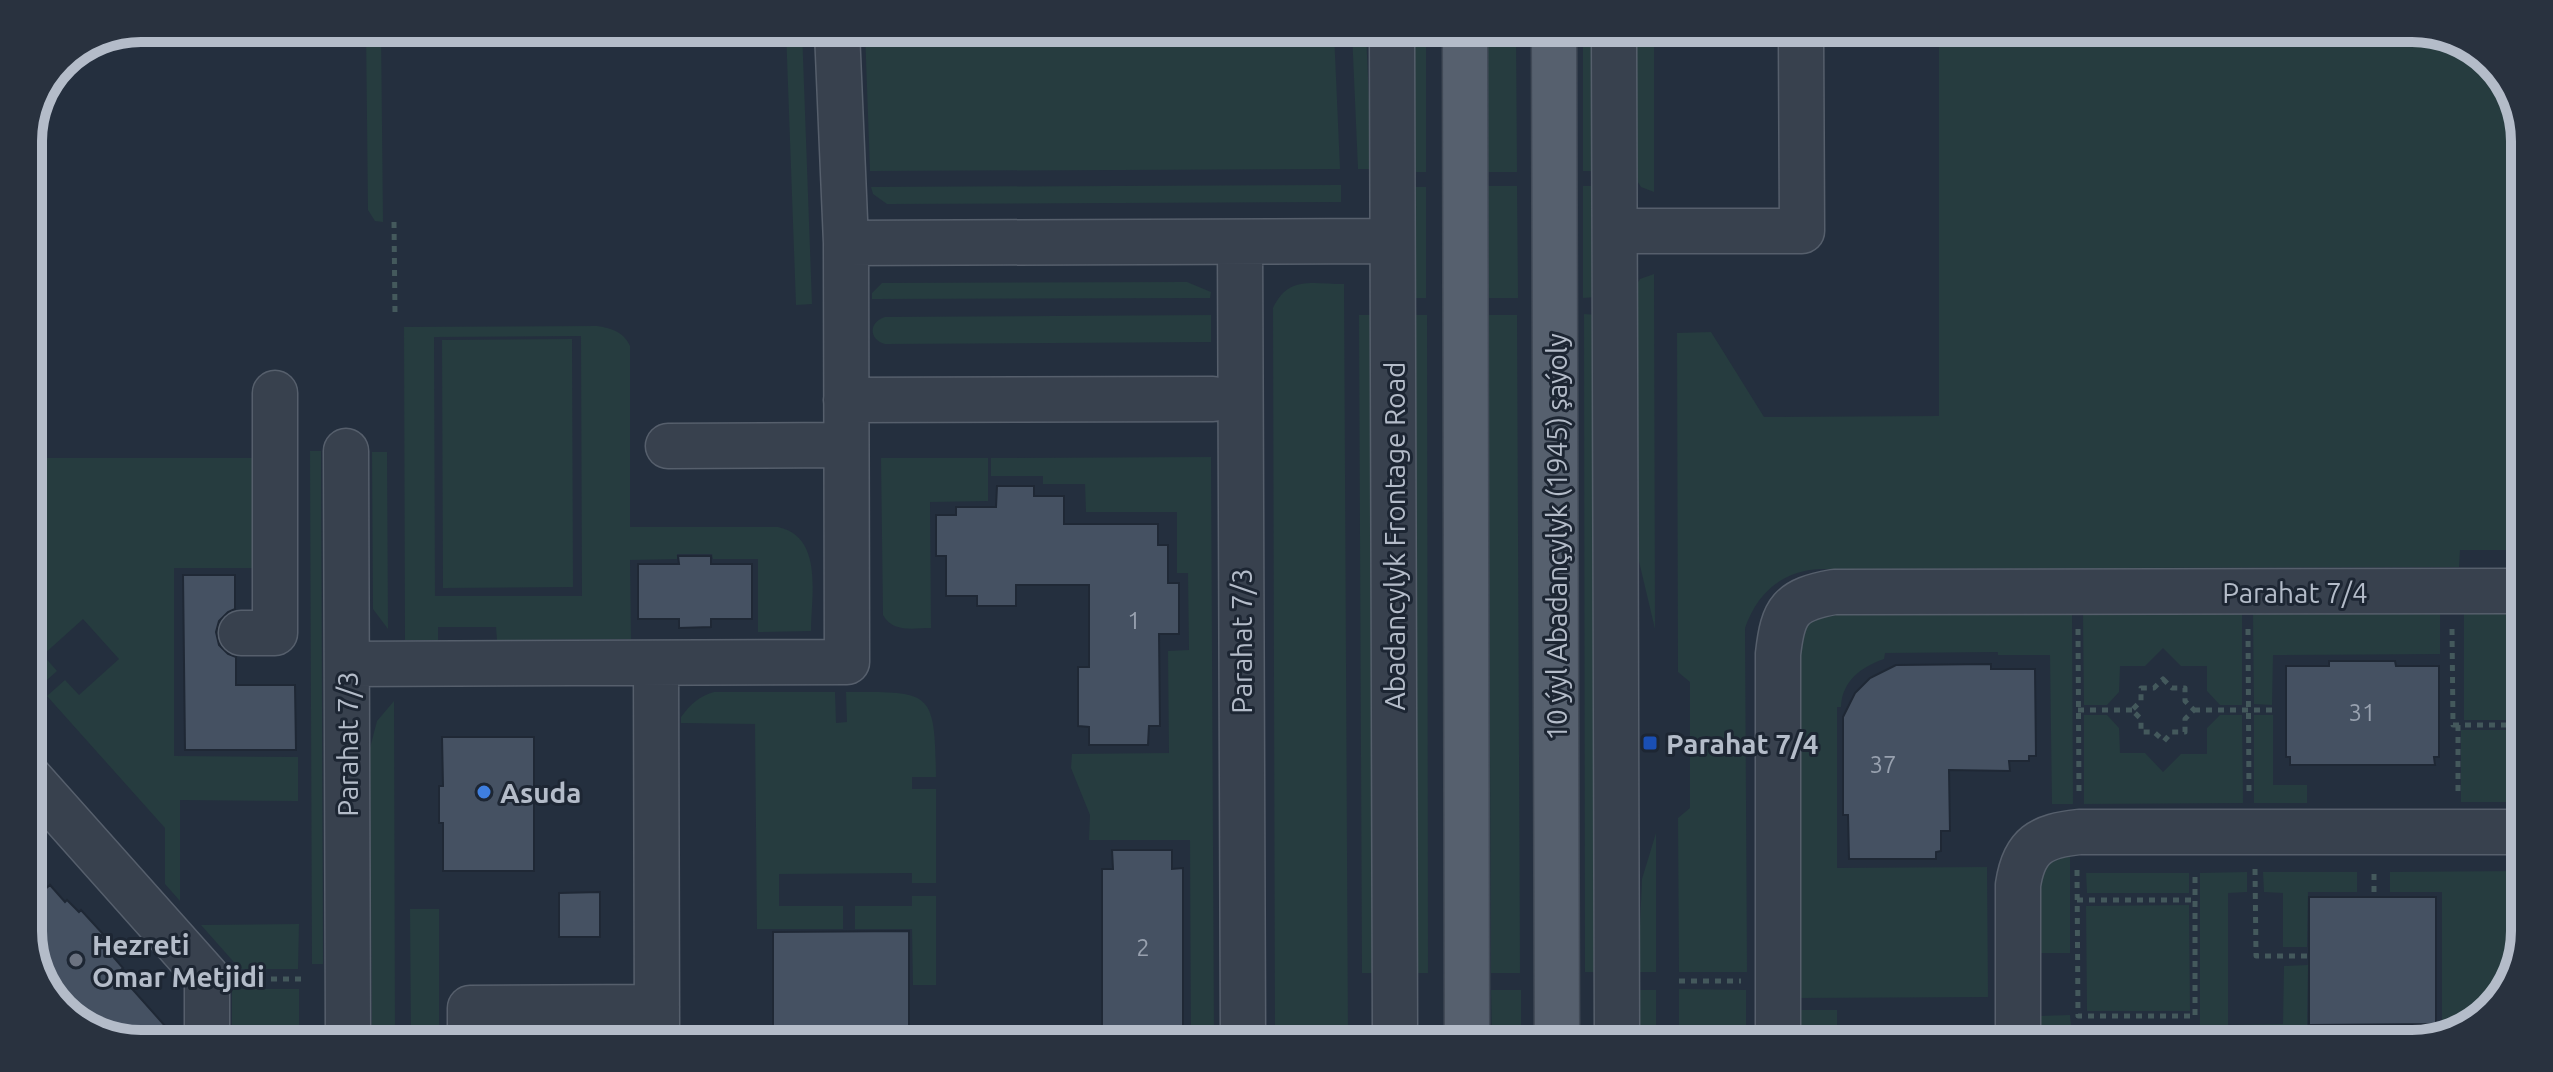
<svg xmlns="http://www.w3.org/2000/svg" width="2553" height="1072" font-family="Ubuntu,sans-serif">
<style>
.green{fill:#263c3f;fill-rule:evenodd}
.building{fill:#455162;stroke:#1f2835;stroke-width:2}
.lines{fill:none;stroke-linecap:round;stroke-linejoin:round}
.minor-casing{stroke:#565f6c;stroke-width:47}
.major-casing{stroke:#414a57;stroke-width:47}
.path{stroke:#44595c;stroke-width:5;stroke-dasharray:6 6;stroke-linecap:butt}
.minor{stroke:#38414e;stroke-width:44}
.major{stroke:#56606e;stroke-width:44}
.transit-dot{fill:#1a4fb4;stroke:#1d2633;stroke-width:3}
.shop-dot{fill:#3f7fe0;stroke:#1d2633;stroke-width:3}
.worship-dot{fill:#6b7280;stroke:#1d2633;stroke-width:3}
.labels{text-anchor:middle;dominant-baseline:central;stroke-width:6;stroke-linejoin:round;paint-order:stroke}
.number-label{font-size:24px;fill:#98a1af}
.street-label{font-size:28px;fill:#b4bcc9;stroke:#1d2633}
.poi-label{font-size:28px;font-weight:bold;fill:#b4bcc9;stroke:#1d2633;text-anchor:start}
.rim{fill:none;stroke:#b4bcc9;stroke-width:10}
</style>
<rect width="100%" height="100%" fill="#242f3e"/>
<path class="green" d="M 366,29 L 381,29 L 383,222 L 375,221 L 368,210 Z
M 786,30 L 802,30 L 812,304 L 796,305 Z
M 865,31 L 1334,32 L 1340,169 L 870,171 Z
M 1352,32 L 1366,32 L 1372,169 L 1358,169 Z
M 1409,33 L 1426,33 L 1426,172 L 1410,172 Z
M 1487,33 L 1516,33 L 1517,172 L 1487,172 Z
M 1583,33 L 1596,33 L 1597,171 L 1583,171 Z
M 1636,33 L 1654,34 L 1654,192 L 1641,187 L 1636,179 Z
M 1939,35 L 2455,36 L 2502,73 L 2525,133 L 2521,568 L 2511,567 L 2511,550 L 2460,550 L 2459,567 L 1820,569 C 1782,571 1757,593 1745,628 L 1747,972 L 1679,972 L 1678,818 L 1690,808 L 1690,682 L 1678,672 L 1677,333 L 1711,332 L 1764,417 L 1939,416 Z
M 1341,185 L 1341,202 L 887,204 L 873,194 L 871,187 Z
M 1488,186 L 1517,186 L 1518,298 L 1488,298 Z
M 1583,186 L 1597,186 L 1597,297 L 1583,298 Z
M 1409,187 L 1426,187 L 1426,298 L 1410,298 Z
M 1654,274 L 1655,629 L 1637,553 L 1637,284 L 1640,279 Z
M 1187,282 L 1211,292 L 1210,298 L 872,299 L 872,293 L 882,283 Z
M 1344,284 L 1348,1040 L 1275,1040 L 1273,308 C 1288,275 1313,284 1344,284 Z
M 1584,314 L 1597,315 L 1599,972 L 1585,972 Z
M 1211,315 L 1211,342 L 885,344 C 868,339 869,322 885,317 Z
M 1359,315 L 1374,315 L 1377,973 L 1362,973 Z
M 1410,315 L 1427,315 L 1428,973 L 1412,973 Z
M 1488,315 L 1517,315 L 1520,973 L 1491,973 Z
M 597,326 C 611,328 624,332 630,346 L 630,527 L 778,527 C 824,537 811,596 811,631 L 758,632 L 758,559 L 713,559 L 712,554 L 677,554 L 677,559 L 630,560 L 631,639 L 497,640 L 496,627 L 438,627 L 438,640 L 405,640 L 404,327 ZM 581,336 L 582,596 L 435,596 L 434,337 Z
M 572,339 L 573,587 L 443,588 L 442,340 Z
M 310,451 L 321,451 L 323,964 L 312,964 Z
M 372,452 L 387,452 L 388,629 L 373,609 Z
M 1211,457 L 1214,1040 L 1191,1040 L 1190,840 L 1089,840 L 1090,815 L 1071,768 L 1072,754 L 1169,753 L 1168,651 L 1189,650 L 1188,573 L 1177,573 L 1177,512 L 1086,512 L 1085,484 L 1043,484 L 1043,476 L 991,476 L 991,458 Z
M 28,458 L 261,458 L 261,568 L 174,568 L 174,756 L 298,757 L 298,801 L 180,800 L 180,901 L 165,884 L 165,828 L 47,696 L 65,680 L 79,695 L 119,659 L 83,619 L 43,655 L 57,671 L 39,687 L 28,675 L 28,596 L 47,578 L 28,557 Z
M 881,458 L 988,458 L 988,501 L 930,502 L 931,628 C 913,628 893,633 883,615 Z
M 2509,612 L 2520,615 L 2519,720 L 2464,720 L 2464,613 Z
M 2242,613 L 2242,705 L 2220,705 L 2207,691 L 2207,666 L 2181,666 L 2163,648 L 2145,666 L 2120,666 L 2119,692 L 2107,705 L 2084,705 L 2083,614 Z
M 2253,613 L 2440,613 L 2440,654 L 2273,655 L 2272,705 L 2254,704 Z
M 2072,614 L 2073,804 L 2052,804 L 2050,655 L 1998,655 L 1998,652 L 1885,653 L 1884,659 C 1861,667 1842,681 1841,707 L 1837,707 L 1837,868 L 1987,867 L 1988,997 L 1798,998 L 1800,633 L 1805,624 L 1825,615 Z
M 714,692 L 835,692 L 836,723 L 847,722 L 846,692 C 931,692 935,689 936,777 L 912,777 L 912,789 L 936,789 L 936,883 L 912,883 L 912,873 L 779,874 L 779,906 L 843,906 L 843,929 L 757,929 L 755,724 L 681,723 L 681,717 C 690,705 699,696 714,692 Z
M 394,701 L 395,1037 L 372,1037 L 370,748 L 377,721 Z
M 2084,715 L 2107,715 L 2119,728 L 2120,753 L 2145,753 L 2163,772 L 2181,754 L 2207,754 L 2207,728 L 2220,715 L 2242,715 L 2243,803 L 2084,804 Z
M 2254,715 L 2273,715 L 2273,785 L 2307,785 L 2307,803 L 2254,803 Z
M 2461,730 L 2519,730 L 2518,802 L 2461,802 Z
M 1656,833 L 1656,972 L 1638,972 L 1642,879 Z
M 2070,853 L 2070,953 L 2039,953 C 2039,931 2032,880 2047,865 C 2053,858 2061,856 2070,853 Z
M 2518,871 L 2517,974 L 2475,1025 L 2442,1033 L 2442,892 L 2390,892 L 2390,872 Z
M 2247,872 L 2247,892 L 2228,893 L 2228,1025 L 2283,1024 L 2284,966 L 2308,965 L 2307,1029 L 2287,1029 L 2287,1044 L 2039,1043 L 2039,1016 L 2070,1015 L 2071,1025 L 2200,1025 L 2200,873 Z
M 2263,872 L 2357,872 L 2357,892 L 2308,892 L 2307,947 L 2283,947 L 2283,893 L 2264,892 Z
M 2086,873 L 2189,873 L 2189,893 L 2087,893 Z
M 912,896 L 936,896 L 936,985 L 913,985 L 912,929 L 855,929 L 855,906 L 912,906 Z
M 2189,905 L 2190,1011 L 2087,1011 L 2086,906 Z
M 410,909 L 439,909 L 439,1037 L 411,1037 Z
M 299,924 L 298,969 L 240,969 L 201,925 Z
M 232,989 L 299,989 L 299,1036 L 232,1036 Z
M 1679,989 L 1746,990 L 1746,1042 L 1679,1041 Z
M 1491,990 L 1521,990 L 1521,1041 L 1492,1041 Z
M 1639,990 L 1656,990 L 1656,1041 L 1639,1041 Z
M 1798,1010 L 1837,1010 L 1837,1042 L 1799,1042 Z"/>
<path class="building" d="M 997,486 L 1034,486 L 1034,496 L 1064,496 L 1064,524 L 1158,524 L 1158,545 L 1168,545 L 1168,583 L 1179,583 L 1179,634 L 1159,634 L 1160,726 L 1149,726 L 1148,745 L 1089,745 L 1089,727 L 1078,726 L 1078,667 L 1089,667 L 1089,585 L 1016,585 L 1016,606 L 977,606 L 977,596 L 946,596 L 946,556 L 936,556 L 936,515 L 956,515 L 956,507 L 996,507 Z
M 678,556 L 711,556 L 711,564 L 752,564 L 752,619 L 711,619 L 711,627 L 679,628 L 679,619 L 638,619 L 638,564 L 679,564 Z
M 183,575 L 235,575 L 235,609 L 228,612 L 219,621 L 216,632 L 219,645 L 228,654 L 236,657 L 236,685 L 295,685 L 296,750 L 185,750 Z
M 2329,661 L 2395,661 L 2396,666 L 2439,666 L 2439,757 L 2434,757 L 2435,765 L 2290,765 L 2290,757 L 2286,757 L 2286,666 L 2329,666 Z
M 1991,664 L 1991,669 L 2035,669 L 2036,756 L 2029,756 L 2029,761 L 2009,761 L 2010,771 L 1949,770 L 1950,831 L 1941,831 L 1941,851 L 1936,852 L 1936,859 L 1849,859 L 1848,815 L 1843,815 L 1843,717 L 1855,693 L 1870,678 L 1896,665 Z
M 442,737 L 534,737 L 534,871 L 443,871 L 443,823 L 439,823 L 439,786 L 443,786 Z
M 1112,850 L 1172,850 L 1172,869 L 1183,868 L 1183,1026 L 1173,1026 L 1173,1039 L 1113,1039 L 1113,1026 L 1102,1026 L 1102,869 L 1113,869 Z
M 28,872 L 44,890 L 50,885 L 65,902 L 67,900 L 79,912 L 81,910 L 103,934 L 100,936 L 111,949 L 109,952 L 123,968 L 118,973 L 174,1036 L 98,1036 L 51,1000 L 28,939 Z
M 600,892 L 600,937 L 559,937 L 559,893 Z
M 2309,897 L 2436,897 L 2436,1024 L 2309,1025 Z
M 909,931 L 909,1039 L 773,1038 L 773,932 Z"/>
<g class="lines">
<defs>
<path id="minor" d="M 1392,33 L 1395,1040
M 1614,33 L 1617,1041
M 1615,231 L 1802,231 L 1801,34
M 1240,242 L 1243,1040
M 846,243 L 1392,241
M 846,400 L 1213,399
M 668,446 L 846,445
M 346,451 L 348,1036
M 241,633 L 275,633 L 275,393
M 656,663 L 657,1038
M 347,664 L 847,662 L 846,243 L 837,31
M 28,776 L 207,977 L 207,1036
M 470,1037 L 470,1008 L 657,1007
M 1778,1042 L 1778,654 C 1783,610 1790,600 1834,592 L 2520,591
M 2018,1043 L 2018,885 C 2024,845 2041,836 2079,832 L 2518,832"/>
<path id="major" d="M 1465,33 L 1467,1041
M 1554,33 L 1557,1041"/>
</defs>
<use href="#minor" class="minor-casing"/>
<use href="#major" class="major-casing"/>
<path class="path" d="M 394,222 L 395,315
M 2078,629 L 2079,795
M 2248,629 L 2249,795
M 2452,629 L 2453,725 L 2519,725
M 2163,679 L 2172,688 L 2185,688 L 2185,701 L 2194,710 L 2185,719 L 2185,732 L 2172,732 L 2164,741 L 2154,732 L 2141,732 L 2141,719 L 2132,710 L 2141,701 L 2141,688 L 2154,688 Z
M 2078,710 L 2132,710
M 2194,710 L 2272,710
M 2458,725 L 2458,795
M 2255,869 L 2256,956 L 2307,956
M 2077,870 L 2078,1016 L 2195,1016 L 2195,872
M 2374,892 L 2374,869
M 2077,900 L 2195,900
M 247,979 L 306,979
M 1679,981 L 1741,981"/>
<use href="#minor" class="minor"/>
<use href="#major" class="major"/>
</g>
<rect class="transit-dot" x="1642" y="735" width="16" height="16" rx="4"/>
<circle class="shop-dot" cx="484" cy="792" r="8"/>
<circle class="worship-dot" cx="76" cy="960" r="8"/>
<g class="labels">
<g class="number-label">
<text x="1134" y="620">1</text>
<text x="2362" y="712">31</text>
<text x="1883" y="764">37</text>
<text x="1143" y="947">2</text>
</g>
<g class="street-label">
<text transform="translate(1394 536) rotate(-90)">Abadancylyk Frontage Road</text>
<text transform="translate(1556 537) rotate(-90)">10 ýyl Abadançylyk (1945) şaýoly</text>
<text x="2295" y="592">Parahat 7/4</text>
<text transform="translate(1241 641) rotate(-90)">Parahat 7/3</text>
<text transform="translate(347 744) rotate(-90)">Parahat 7/3</text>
</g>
<g class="poi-label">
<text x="1666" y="743">Parahat 7/4</text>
<text x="500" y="792">Asuda</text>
<text x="92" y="944">Hezreti<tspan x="92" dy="32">Omar Metjidi</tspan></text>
</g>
</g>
<path d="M0 0H2553V1072H0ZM141 42H2412A99 99 0 0 1 2511 141V931A99 99 0 0 1 2412 1030H141A99 99 0 0 1 42 931V141A99 99 0 0 1 141 42Z" fill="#29323f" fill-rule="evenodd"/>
<path class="rim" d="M141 42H2412A99 99 0 0 1 2511 141V931A99 99 0 0 1 2412 1030H141A99 99 0 0 1 42 931V141A99 99 0 0 1 141 42Z"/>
</svg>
